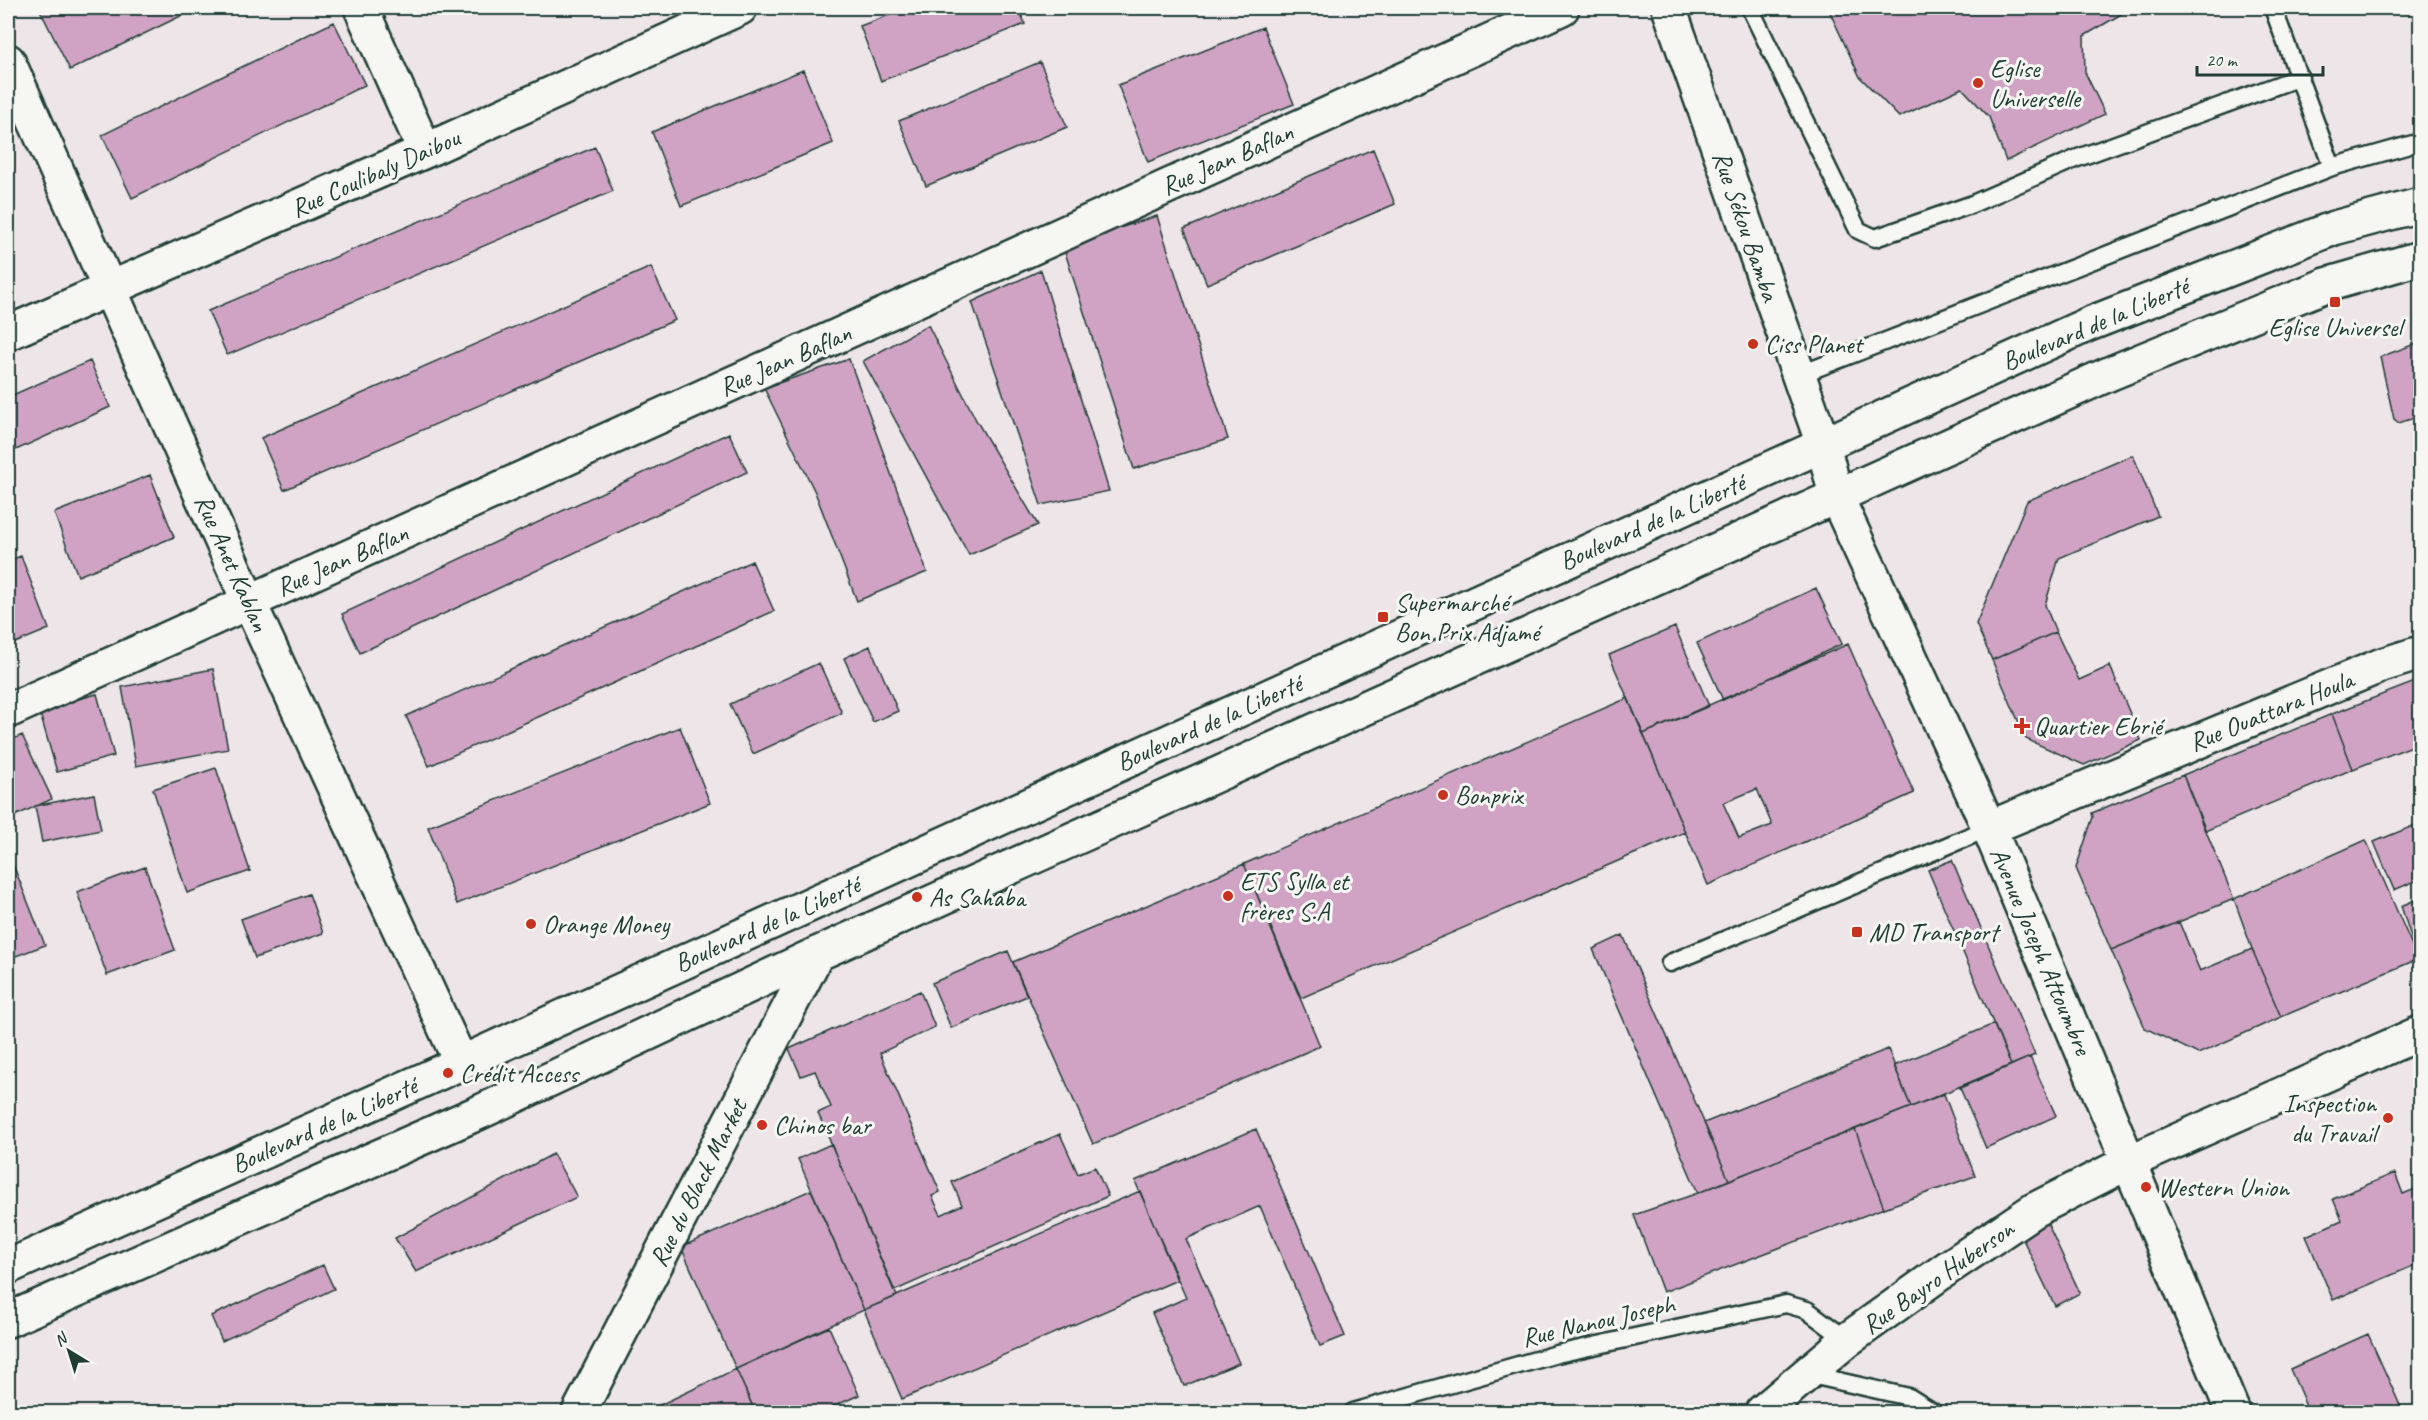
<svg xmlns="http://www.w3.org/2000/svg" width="2428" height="1420" font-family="Caveat,sans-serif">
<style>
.building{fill:#d0a3c4;stroke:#1f3d34;stroke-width:1.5;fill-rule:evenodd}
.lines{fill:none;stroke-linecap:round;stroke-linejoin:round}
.service-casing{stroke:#1f3d34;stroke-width:21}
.minor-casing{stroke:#1f3d34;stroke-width:38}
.tertiary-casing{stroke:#1f3d34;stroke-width:38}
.service{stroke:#f6f6f2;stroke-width:16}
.minor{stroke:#f6f6f2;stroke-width:33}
.tertiary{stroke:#f6f6f2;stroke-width:33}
.poi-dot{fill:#c8321e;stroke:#f6f6f2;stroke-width:2}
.labels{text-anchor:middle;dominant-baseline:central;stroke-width:6;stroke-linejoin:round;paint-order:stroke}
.poi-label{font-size:26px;fill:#1f3d34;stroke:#f6f6f2;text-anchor:start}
.street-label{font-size:26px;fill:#1f3d34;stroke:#f6f6f2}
</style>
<rect width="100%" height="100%" fill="#eee5e9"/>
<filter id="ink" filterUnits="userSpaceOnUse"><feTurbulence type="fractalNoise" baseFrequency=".0167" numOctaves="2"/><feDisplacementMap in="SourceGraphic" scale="12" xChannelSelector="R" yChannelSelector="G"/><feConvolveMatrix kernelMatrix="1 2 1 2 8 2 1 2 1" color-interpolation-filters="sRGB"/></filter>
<g filter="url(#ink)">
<path class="building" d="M 39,8 L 197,8 L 70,70 Z
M 908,8 L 1019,8 L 1025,24 L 881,81 L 860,26 Z
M 1828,8 L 2122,8 L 2123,13 L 2084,36 L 2085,72 L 2105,114 L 2006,161 L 1989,117 L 1962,88 L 1899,117 L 1860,77 Z
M 334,22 L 365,85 L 132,198 L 102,135 Z
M 1263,27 L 1294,104 L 1148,162 L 1118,85 Z
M 1040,62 L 1067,127 L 926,186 L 899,121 Z
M 803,70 L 833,143 L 681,206 L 652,132 Z
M 595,147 L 613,191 L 227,355 L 208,311 Z
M 1373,149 L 1395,204 L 1207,284 L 1184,229 Z
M 1157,216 L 1228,439 L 1134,469 L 1063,246 Z
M 651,267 L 675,320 L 284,490 L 261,438 Z
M 1041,270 L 1109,491 L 1041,505 L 972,302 Z
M 928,325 L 976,420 L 1038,525 L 969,555 L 863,361 Z
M 2420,342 L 2420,416 L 2399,423 L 2394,419 L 2380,357 Z
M 849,359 L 927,572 L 857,601 L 815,492 L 764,388 Z
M 90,361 L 110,407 L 16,450 L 8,429 L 8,397 Z
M 729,433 L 747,472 L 360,653 L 342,614 Z
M 2133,455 L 2158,516 L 2059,558 L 2045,605 L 2056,632 L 1992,660 L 1976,624 L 2027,501 Z
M 150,475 L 174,537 L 78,576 L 54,513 Z
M 21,556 L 49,629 L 8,646 L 8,561 Z
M 752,561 L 774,611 L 429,766 L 406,716 Z
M 1816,588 L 1842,644 L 1723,700 L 1697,643 Z
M 1675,627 L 1709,706 L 1643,734 L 1609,655 Z
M 2056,632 L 2079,680 L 2110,666 L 2141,740 L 2084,765 L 2026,739 L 1992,660 Z
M 1848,644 L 1914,793 L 1708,885 L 1643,734 ZM 1757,789 L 1772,825 L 1739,838 L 1723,803 Z
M 870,646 L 898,711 L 873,722 L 844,658 Z
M 819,663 L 842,713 L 753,754 L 730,704 Z
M 213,669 L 228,749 L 136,766 L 122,687 Z
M 2420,680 L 2420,743 L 2353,769 L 2332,714 Z
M 97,694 L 114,756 L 57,772 L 39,710 Z
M 1628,698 L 1685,832 L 1301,998 L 1244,864 Z
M 2332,714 L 2353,769 L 2205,831 L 2183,775 Z
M 680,727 L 710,803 L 457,904 L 428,827 Z
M 22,735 L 52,799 L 8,819 L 8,742 Z
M 216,768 L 250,871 L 187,893 L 153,789 Z
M 2183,775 L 2234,899 L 2111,950 L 2076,868 L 2093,817 L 2092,813 Z
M 94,794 L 101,830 L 42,842 L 35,806 Z
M 2420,823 L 2420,879 L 2394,890 L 2374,842 Z
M 2366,840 L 2418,959 L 2281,1017 L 2252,949 L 2234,899 Z
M 8,852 L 45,945 L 8,959 Z
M 1952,860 L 2035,1055 L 2011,1065 L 1928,870 Z
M 1244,864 L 1320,1046 L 1093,1144 L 1013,962 Z
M 145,867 L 175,950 L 107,975 L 77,892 Z
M 309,894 L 323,933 L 255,958 L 241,919 Z
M 2420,898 L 2420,958 L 2418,959 L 2401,906 Z
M 2179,922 L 2200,971 L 2252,949 L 2281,1017 L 2198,1054 L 2145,1028 L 2111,950 Z
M 1623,935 L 1729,1180 L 1698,1193 L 1593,949 Z
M 1008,951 L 1027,996 L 951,1028 L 932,983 Z
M 920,991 L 935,1027 L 880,1053 L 940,1192 L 932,1196 L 941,1215 L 962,1205 L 952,1182 L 1060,1134 L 1078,1174 L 1095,1167 L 1108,1196 L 894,1291 L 818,1113 L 831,1107 L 815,1071 L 801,1076 L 789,1049 Z
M 1994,1024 L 2011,1065 L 1911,1107 L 1894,1066 Z
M 1888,1049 L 1911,1107 L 1729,1180 L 1704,1123 Z
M 2030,1057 L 2056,1116 L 1986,1148 L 1960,1088 Z
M 1944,1094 L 1975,1176 L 1884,1208 L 1855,1129 Z
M 1256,1129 L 1345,1336 L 1320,1346 L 1260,1206 L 1186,1239 L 1239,1363 L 1184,1386 L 1152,1313 L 1186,1298 L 1135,1181 Z
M 1855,1129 L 1884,1208 L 1663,1292 L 1634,1215 L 1698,1193 Z
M 831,1144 L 897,1296 L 864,1310 L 798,1159 Z
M 553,1154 L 577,1197 L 416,1272 L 395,1238 Z
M 2395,1173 L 2403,1194 L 2420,1187 L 2420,1263 L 2333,1300 L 2306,1236 L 2342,1220 L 2333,1199 Z
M 811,1190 L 864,1310 L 736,1369 L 681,1247 Z
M 1140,1191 L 1177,1280 L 902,1399 L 864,1310 Z
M 2044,1216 L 2080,1293 L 2055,1306 L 2018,1229 Z
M 323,1265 L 334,1289 L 222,1341 L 211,1316 Z
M 829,1327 L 859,1395 L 821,1412 L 755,1412 L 736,1369 Z
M 2368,1334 L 2403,1412 L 2309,1412 L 2290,1369 Z
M 736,1369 L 754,1409 L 746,1412 L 645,1412 Z"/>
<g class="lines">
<defs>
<path id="service" d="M 1750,8 L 1858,230 L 1875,238 L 1970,205 L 2075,159 L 2300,77
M 2273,8 L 2332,167
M 1799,375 L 2332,167 L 2420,142
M 1670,963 L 1989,828
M 1807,1374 L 1909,1397 L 1933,1412
M 1353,1412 L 1557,1354 L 1786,1304 L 1807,1310 L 1847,1340"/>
<path id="minor" d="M 361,8 L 425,151
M 1669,8 L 1823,444
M 8,61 L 249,602 L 461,1063
M 8,333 L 425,151 L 740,8
M 8,711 L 1562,8
M 1989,828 L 2382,665 L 2420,653
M 579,1412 L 817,954
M 1762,1412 L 1847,1340 L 1946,1269 L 2034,1210 L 2129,1162 L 2420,1033"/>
<path id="tertiary" d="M 1823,444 L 1836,496 L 1989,828 L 2233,1412
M 8,1267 L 461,1063 L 2089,324 L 2334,228 L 2420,205
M 8,1320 L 480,1112 L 817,954 L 2111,373 L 2326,285 L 2420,258"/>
</defs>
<use href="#service" class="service-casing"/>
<use href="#minor" class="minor-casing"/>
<use href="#tertiary" class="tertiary-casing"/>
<use href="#service" class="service"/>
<use href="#minor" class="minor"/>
<use href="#tertiary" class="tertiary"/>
</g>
</g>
<g class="poi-dot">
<circle cx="1978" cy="83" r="6"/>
<rect x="2329" y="296" width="12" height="12" rx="3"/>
<circle cx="1753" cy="344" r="6"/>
<rect x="1377" y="611" width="12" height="12" rx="3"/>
<path d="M2019 717h6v6h6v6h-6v6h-6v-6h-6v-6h6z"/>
<circle cx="1443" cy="795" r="6"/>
<circle cx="1228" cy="896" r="6"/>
<circle cx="917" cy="897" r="6"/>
<circle cx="531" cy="924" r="6"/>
<rect x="1851" y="926" width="12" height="12" rx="3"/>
<circle cx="448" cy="1073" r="6"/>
<circle cx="2388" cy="1118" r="6"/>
<circle cx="762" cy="1125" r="6"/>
<circle cx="2146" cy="1187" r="6"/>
</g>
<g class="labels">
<g class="poi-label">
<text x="1990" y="68">Eglise<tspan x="1990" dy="30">Universelle</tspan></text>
<text x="2335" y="327" text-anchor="middle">Eglise Universel</text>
<text x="1765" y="344">Ciss Planet</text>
<text x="1395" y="602">Supermarché<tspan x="1395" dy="30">Bon Prix Adjamé</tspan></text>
<text x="2034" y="726">Quartier Ebrié</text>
<text x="1455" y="795">Bonprix</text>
<text x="1240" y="881">ETS Sylla et<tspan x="1240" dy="30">frères S.A</tspan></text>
<text x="929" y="897">As Sahaba</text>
<text x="543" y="924">Orange Money</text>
<text x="1869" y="932">MD Transport</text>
<text x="460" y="1073">Crédit Access</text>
<text x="2376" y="1103" text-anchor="end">Inspection<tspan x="2376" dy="30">du Travail</tspan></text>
<text x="774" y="1125">Chinos bar</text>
<text x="2158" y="1187">Western Union</text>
</g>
<g class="street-label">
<text transform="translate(1227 159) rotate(-24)">Rue Jean Baflan</text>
<text transform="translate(375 173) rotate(-24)">Rue Coulibaly Daibou</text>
<text transform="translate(1746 226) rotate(71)">Rue Sékou Bamba</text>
<text transform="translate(2095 324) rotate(-23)">Boulevard de la Liberté</text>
<text transform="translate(785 360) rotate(-24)">Rue Jean Baflan</text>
<text transform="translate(1652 522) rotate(-24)">Boulevard de la Liberté</text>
<text transform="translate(342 560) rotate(-24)">Rue Jean Baflan</text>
<text transform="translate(232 563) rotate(66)">Rue Anet Kablan</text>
<text transform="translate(2271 711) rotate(-22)">Rue Ouattara Houla</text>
<text transform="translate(1209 723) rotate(-24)">Boulevard de la Liberté</text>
<text transform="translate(767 924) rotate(-24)">Boulevard de la Liberté</text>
<text transform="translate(2041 951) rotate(67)">Avenue Joseph Attoumbre</text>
<text transform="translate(324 1125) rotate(-24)">Boulevard de la Liberté</text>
<text transform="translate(698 1183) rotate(-63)">Rue du Black Market</text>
<text transform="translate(1938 1277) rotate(-35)">Rue Bayro Huberson</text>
<text transform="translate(1598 1321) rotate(-13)">Rue Nanou Joseph</text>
</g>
</g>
<rect width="2428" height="1420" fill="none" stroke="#f6f6f2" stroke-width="30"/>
<rect x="15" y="15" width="2398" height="1390" fill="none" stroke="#1f3d34" stroke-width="2" filter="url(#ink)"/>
<g transform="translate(69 1351) rotate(322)" stroke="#f6f6f2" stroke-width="4.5" paint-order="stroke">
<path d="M0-4.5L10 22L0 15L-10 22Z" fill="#1f3d34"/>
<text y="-9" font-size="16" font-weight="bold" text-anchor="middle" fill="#1f3d34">N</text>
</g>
<path d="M2197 66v9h126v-9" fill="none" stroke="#1f3d34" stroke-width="3"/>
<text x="2206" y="66" font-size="18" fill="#1f3d34" stroke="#f6f6f2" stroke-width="4.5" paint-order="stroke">20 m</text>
</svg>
